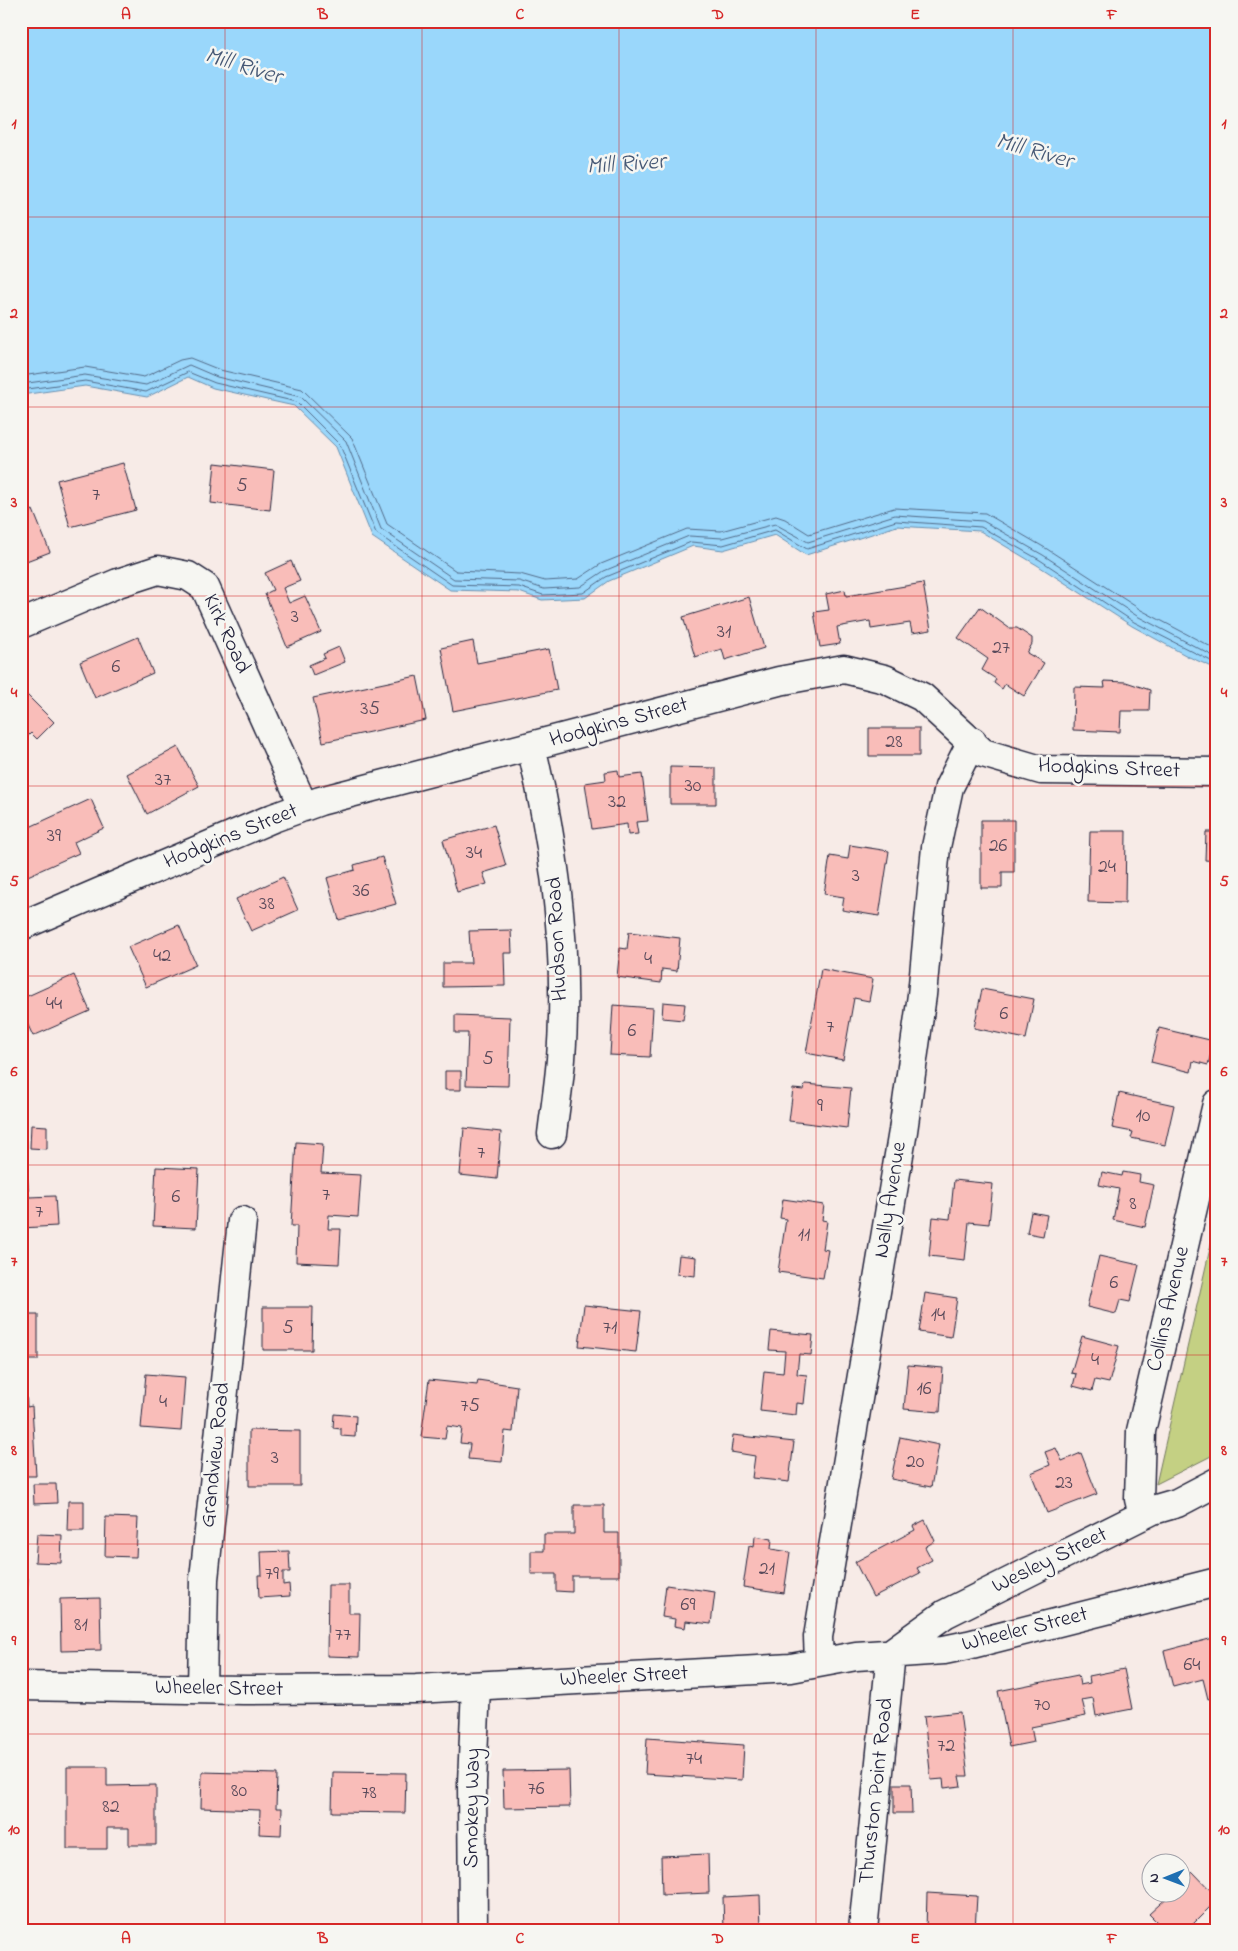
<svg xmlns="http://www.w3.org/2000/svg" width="1238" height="1951" font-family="'Indie Flower',sans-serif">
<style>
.green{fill:#c4d083;stroke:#73795f}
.water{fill:#9ad7fb;stroke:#6a8fae}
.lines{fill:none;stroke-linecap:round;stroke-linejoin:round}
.shore{stroke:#526a88;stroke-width:1}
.building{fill:#f9bdb9;stroke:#22223b}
.minor-casing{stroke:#22223b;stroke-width:31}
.minor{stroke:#f6f6f2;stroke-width:28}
.grid{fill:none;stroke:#d62828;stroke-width:1;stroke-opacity:0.55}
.labels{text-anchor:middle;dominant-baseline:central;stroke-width:5;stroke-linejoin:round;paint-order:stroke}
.number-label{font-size:20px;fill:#58495a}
.street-label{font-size:22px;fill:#22223b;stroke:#f6f6f2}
.water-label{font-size:24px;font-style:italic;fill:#465875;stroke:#f6f6f2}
.neatline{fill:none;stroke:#d62828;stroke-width:2}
.grid-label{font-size:16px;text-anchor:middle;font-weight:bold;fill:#d62828}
</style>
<rect width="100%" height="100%" fill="#f7ebe7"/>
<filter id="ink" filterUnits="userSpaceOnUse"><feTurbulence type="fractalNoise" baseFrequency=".02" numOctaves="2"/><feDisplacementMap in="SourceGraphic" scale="10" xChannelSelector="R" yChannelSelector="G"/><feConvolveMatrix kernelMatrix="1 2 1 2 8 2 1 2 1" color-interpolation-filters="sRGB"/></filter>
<g filter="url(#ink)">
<path class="green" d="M 1217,1218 L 1217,1453 L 1156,1484 Z"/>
<path class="water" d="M 21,21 L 1217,21 L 1217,669 L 1189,657 L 1132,626 L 1037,565 L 980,531 L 897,526 L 806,555 L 775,535 L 723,550 L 693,546 L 609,581 L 585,598 L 542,600 L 519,592 L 450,590 L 372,537 L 336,447 L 294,406 L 213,388 L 188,377 L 147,397 L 85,386 L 21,395 Z"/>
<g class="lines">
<path class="shore" d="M 21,376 L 85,367 L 144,377 L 180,360 L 190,358 L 220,370 L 302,389 L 352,438 L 387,524 L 456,571 L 520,574 L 545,581 L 578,579 L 601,564 L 687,529 L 721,531 L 776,516 L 785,519 L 809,534 L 894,508 L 985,513 L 1047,549 L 1141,610 L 1217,650
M 21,384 L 85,375 L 146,385 L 189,365 L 217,377 L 301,397 L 346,441 L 381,529 L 454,579 L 519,581 L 544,589 L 580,587 L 604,571 L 689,536 L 722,538 L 775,524 L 808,542 L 895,515 L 983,521 L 1043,555 L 1137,616 L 1217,658
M 21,390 L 85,381 L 146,392 L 188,372 L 215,383 L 297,402 L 340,445 L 376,533 L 452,585 L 519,587 L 543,595 L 583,593 L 606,577 L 691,542 L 723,545 L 775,530 L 807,549 L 896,521 L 981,527 L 1040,560 L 1134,622 L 1217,664"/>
</g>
<path class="building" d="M 123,463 L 136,510 L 70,527 L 57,480 Z
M 215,463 L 274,470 L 270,510 L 211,503 Z
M 33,510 L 50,552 L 21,563 L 21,515 Z
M 291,561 L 300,581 L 283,588 L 289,603 L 305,596 L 321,632 L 287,647 L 265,594 L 273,590 L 265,573 Z
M 923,583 L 931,630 L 912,633 L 910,623 L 871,629 L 870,621 L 837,627 L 840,644 L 820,647 L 814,612 L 829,610 L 826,594 L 845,590 L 846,596 Z
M 749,597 L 764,648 L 725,660 L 722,649 L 695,657 L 683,617 Z
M 980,607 L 1009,628 L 1017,628 L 1032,638 L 1032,644 L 1027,653 L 1044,663 L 1024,696 L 1005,684 L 1002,689 L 994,683 L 996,679 L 982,670 L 988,659 L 958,638 Z
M 138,637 L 153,673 L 95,698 L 80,662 Z
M 473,641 L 477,663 L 549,649 L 557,690 L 453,711 L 441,648 Z
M 339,647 L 345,662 L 313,675 L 309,665 L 325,658 L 323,654 Z
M 417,676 L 426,720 L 323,742 L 313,698 Z
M 1104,681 L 1126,682 L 1150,690 L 1149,711 L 1121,711 L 1120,732 L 1073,730 L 1074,687 L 1105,688 Z
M 21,689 L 54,722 L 37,739 L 31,733 L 21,743 Z
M 869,728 L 919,728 L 919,756 L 869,756 Z
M 178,747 L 199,786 L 147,814 L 127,774 Z
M 670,767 L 716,768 L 716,804 L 670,804 Z
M 618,770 L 619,777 L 642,774 L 648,821 L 636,822 L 638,834 L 628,835 L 627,824 L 592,829 L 585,783 L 606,780 L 605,772 Z
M 91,799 L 104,828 L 74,842 L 79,853 L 21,879 L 21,831 Z
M 981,820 L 1014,820 L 1014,872 L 1002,872 L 1002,888 L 981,888 Z
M 494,825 L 506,866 L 483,873 L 487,884 L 457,892 L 443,840 Z
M 1090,831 L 1126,831 L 1125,903 L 1088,902 Z
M 1206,832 L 1217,832 L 1217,861 L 1205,860 Z
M 850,845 L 889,851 L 879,916 L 842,910 L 844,897 L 824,894 L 830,856 L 848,859 Z
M 382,857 L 396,904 L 339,920 L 327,878 L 355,870 L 354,865 Z
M 283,877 L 298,910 L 251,931 L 236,899 Z
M 179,925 L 196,965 L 146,987 L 128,947 Z
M 511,930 L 512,953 L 504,953 L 505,986 L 443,987 L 443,963 L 471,963 L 469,931 Z
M 629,932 L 680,938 L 677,971 L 662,969 L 661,983 L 617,977 L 620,948 L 627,949 Z
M 821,969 L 873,979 L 869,1001 L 854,998 L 843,1060 L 806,1053 Z
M 74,975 L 90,1011 L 33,1036 L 21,1010 L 21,999 Z
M 982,989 L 1034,999 L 1026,1039 L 974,1028 Z
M 663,1002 L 685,1004 L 683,1020 L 662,1018 Z
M 613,1005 L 653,1008 L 650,1057 L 610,1055 Z
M 455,1015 L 510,1017 L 508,1086 L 466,1085 L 468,1033 L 455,1033 Z
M 1159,1028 L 1214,1041 L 1208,1065 L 1193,1061 L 1191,1072 L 1151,1062 Z
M 445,1071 L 461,1071 L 461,1090 L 445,1090 Z
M 805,1084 L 851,1088 L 847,1128 L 789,1121 L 793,1089 L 804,1090 Z
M 1119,1093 L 1174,1105 L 1165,1145 L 1131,1138 L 1133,1132 L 1112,1128 Z
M 31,1125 L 47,1126 L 47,1149 L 30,1148 Z
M 464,1128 L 501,1132 L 497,1179 L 460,1175 Z
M 296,1142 L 323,1144 L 321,1173 L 361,1175 L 358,1217 L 329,1215 L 328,1229 L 341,1229 L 339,1264 L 296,1262 L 297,1226 L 291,1226 Z
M 156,1167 L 199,1169 L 196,1228 L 153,1226 Z
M 27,1172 L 29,1197 L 55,1196 L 57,1226 L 21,1228 L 21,1173 Z
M 1102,1172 L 1122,1176 L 1123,1172 L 1140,1175 L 1139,1182 L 1154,1185 L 1145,1227 L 1113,1220 L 1119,1189 L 1099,1185 Z
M 954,1180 L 993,1184 L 989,1224 L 969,1222 L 965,1260 L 929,1256 L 933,1217 L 950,1219 Z
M 783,1199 L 824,1205 L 822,1220 L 827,1221 L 823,1249 L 828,1250 L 823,1278 L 778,1272 L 786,1219 L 780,1218 Z
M 1031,1212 L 1047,1215 L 1043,1236 L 1027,1233 Z
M 679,1255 L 696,1257 L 695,1276 L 677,1274 Z
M 1099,1256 L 1139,1265 L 1130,1302 L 1120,1300 L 1116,1314 L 1087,1307 Z
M 925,1293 L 957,1298 L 951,1337 L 919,1332 Z
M 584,1305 L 641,1311 L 636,1352 L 579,1346 Z
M 263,1307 L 313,1307 L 312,1350 L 263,1350 Z
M 21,1315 L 38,1315 L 38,1360 L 21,1360 Z
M 771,1331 L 813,1335 L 811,1355 L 799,1354 L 797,1374 L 807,1375 L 804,1404 L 797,1403 L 796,1415 L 760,1411 L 764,1371 L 783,1373 L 785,1351 L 769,1350 Z
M 1082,1336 L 1119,1346 L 1109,1383 L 1095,1380 L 1092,1391 L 1073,1386 L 1076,1374 L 1071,1373 Z
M 908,1365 L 943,1368 L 940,1412 L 904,1409 Z
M 146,1374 L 185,1377 L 181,1431 L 141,1428 Z
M 429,1380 L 477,1385 L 478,1380 L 517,1386 L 513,1432 L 505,1431 L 502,1462 L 468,1459 L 470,1444 L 460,1443 L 462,1428 L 447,1426 L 445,1439 L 421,1437 Z
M 26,1390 L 27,1407 L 32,1406 L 36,1476 L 21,1476 L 21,1391 Z
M 334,1414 L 356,1416 L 355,1437 L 341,1436 L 341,1429 L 333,1428 Z
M 249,1430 L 300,1431 L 300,1486 L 249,1486 Z
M 733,1435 L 794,1442 L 789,1482 L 752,1478 L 755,1456 L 731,1452 Z
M 900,1437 L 939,1445 L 931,1487 L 891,1479 Z
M 1056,1448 L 1062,1461 L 1081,1453 L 1097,1494 L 1047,1513 L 1031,1473 L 1050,1465 L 1045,1452 Z
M 33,1484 L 56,1484 L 57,1503 L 34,1504 Z
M 68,1501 L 84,1501 L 84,1531 L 67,1531 Z
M 574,1505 L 604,1505 L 604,1533 L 619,1533 L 619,1576 L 572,1576 L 572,1592 L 556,1591 L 556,1574 L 531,1574 L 531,1551 L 544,1551 L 544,1534 L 574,1534 Z
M 106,1517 L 138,1518 L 136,1557 L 105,1556 Z
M 925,1520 L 935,1541 L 925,1547 L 932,1560 L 917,1568 L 920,1573 L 873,1597 L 855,1562 L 915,1530 L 913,1526 Z
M 37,1534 L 62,1535 L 61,1563 L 35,1562 Z
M 755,1536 L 772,1539 L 771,1549 L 790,1552 L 784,1593 L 743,1587 L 749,1546 L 754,1547 Z
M 289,1551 L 290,1572 L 283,1572 L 283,1585 L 289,1584 L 290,1596 L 259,1598 L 258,1575 L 262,1575 L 261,1552 Z
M 21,1578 L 28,1578 L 26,1617 L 21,1617 Z
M 328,1585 L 349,1585 L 349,1613 L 360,1613 L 359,1657 L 327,1656 Z
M 666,1585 L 715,1592 L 711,1624 L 686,1621 L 685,1628 L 674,1626 L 675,1619 L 662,1617 Z
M 100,1598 L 101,1650 L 61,1651 L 60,1599 Z
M 1217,1637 L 1217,1696 L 1208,1699 L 1203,1679 L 1173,1687 L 1164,1651 Z
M 1124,1669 L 1132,1709 L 1096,1716 L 1093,1698 L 1082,1700 L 1086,1716 L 1031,1727 L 1034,1742 L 1009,1747 L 998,1691 L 1078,1675 L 1080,1685 L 1090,1683 L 1089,1676 Z
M 960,1712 L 968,1776 L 959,1776 L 961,1786 L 944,1788 L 943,1779 L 931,1780 L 924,1716 Z
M 647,1738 L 744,1745 L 742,1780 L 645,1774 Z
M 67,1767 L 107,1767 L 107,1786 L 156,1785 L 156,1845 L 129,1845 L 129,1828 L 107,1828 L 107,1849 L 67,1849 Z
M 569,1770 L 570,1807 L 504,1808 L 503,1771 Z
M 202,1772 L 277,1774 L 276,1808 L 282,1808 L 281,1835 L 259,1834 L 260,1810 L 201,1808 Z
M 333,1772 L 406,1773 L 405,1813 L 332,1812 Z
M 894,1784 L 911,1784 L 912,1813 L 894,1813 Z
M 708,1854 L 709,1893 L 662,1895 L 661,1856 Z
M 1193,1872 L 1217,1897 L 1217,1900 L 1187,1930 L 1165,1930 L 1149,1914 L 1171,1894 L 1180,1894 L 1180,1884 Z
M 927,1893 L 977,1896 L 975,1930 L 926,1930 Z
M 760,1895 L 761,1930 L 724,1930 L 723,1897 Z"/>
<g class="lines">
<defs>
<path id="minor" d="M 21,624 L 118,583 L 158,570 L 188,576 L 205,587 L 304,807
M 531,746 C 555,847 569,954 561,1059 C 559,1084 555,1109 552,1134
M 21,926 L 273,818 L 320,801 L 779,681 L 844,669 L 885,679 L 922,697 L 983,753 L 1041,770 L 1217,772
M 1143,1515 L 1139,1499 L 1141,1431 L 1217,1104
M 819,1662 L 818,1637 L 903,1131 L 922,995 L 936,847 L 949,787 L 972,741
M 21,1686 L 243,1690 L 416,1689 L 791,1668 L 856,1656 L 944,1650 L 968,1645 L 1217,1582
M 202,1689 L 204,1579 L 242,1221
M 473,1930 L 472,1783 L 476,1686
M 863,1930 L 891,1653 L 945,1614 L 1153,1510 L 1177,1503 L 1217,1482"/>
</defs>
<use href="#minor" class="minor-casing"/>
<use href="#minor" class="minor"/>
</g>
</g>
<path class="grid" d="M 225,21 L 225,1930M 422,21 L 422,1930M 619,21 L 619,1930M 816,21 L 816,1930M 1013,21 L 1013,1930M 21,217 L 1217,217M 21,407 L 1217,407M 21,596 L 1217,596M 21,786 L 1217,786M 21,976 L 1217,976M 21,1165 L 1217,1165M 21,1355 L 1217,1355M 21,1544 L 1217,1544M 21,1734 L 1217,1734"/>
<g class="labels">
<g class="number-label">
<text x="242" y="486">5</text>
<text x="96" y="495">7</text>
<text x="295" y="617">3</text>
<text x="724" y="632">31</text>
<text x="1001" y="648">27</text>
<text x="116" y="667">6</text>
<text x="370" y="709">35</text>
<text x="894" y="742">28</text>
<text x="163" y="780">37</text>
<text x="693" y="786">30</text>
<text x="617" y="802">32</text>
<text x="54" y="836">39</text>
<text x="998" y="846">26</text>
<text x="474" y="853">34</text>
<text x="1107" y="867">24</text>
<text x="856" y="876">3</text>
<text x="361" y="891">36</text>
<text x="267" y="904">38</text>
<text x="162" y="956">42</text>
<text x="648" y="959">4</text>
<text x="54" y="1004">44</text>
<text x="1004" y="1014">6</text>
<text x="830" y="1027">7</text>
<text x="632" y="1031">6</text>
<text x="488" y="1059">5</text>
<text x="820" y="1106">9</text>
<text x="1143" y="1116">10</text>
<text x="481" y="1153">7</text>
<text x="326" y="1195">7</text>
<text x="176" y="1197">6</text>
<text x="1133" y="1204">8</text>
<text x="39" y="1212">7</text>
<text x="804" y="1235">11</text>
<text x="1114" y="1283">6</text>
<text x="938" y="1315">14</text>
<text x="288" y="1328">5</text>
<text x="610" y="1328">71</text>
<text x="1095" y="1360">4</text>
<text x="924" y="1389">16</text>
<text x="163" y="1402">4</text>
<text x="470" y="1406">75</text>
<text x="275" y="1458">3</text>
<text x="915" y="1462">20</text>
<text x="1064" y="1483">23</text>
<text x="767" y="1569">21</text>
<text x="272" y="1574">79</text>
<text x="688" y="1605">69</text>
<text x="81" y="1625">81</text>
<text x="343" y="1635">77</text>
<text x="1192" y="1665">64</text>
<text x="1042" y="1705">70</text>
<text x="946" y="1746">72</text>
<text x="694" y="1759">74</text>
<text x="536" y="1789">76</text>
<text x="239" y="1791">80</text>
<text x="369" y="1793">78</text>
<text x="111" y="1807">82</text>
</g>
<g class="street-label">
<text transform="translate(226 634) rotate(65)">Kirk Road</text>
<text transform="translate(619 723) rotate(-15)">Hodgkins Street</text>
<text transform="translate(1109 769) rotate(2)">Hodgkins Street</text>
<text transform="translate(231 837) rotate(-22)">Hodgkins Street</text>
<text transform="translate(558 939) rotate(-93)">Hudson Road</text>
<text transform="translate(891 1200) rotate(-81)">Nally Avenue</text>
<text transform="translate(1169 1309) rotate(-77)">Collins Avenue</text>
<text transform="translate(216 1455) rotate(-84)">Grandview Road</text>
<text transform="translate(1050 1561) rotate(-26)">Wesley Street</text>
<text transform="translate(1025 1630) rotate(-14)">Wheeler Street</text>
<text transform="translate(624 1677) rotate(-3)">Wheeler Street</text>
<text transform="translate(219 1689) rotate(1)">Wheeler Street</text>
<text transform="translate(877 1791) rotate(-84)">Thurston Point Road</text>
<text transform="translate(473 1808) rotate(-89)">Smokey Way</text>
</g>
<g class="water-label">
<text transform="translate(243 67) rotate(17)">Mill River</text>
<text transform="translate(1034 152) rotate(16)">Mill River</text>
<text transform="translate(626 165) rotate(-4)">Mill River</text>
</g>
</g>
<rect width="1238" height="1951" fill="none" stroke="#f6f6f2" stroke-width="55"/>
<g transform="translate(1166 1878) rotate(269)"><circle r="24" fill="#f6f6f2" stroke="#a1a1a9"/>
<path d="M0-4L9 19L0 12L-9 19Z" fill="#1f6fb2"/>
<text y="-8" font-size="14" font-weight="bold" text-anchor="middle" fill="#22223b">N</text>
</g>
<rect x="28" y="28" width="1182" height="1896" class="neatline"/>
<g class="grid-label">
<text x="126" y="19">A</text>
<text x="323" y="19">B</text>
<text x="520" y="19">C</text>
<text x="718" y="19">D</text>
<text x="915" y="19">E</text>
<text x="1112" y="19">F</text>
<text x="14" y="128">1</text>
<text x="1224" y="128">1</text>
<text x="14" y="318">2</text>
<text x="1224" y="318">2</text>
<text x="14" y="507">3</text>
<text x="1224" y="507">3</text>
<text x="14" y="697">4</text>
<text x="1224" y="697">4</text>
<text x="14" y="886">5</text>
<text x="1224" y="886">5</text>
<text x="14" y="1076">6</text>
<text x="1224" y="1076">6</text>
<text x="14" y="1266">7</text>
<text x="1224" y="1266">7</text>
<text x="14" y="1455">8</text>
<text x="1224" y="1455">8</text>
<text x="14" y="1645">9</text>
<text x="1224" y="1645">9</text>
<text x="14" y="1834">10</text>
<text x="1224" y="1834">10</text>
<text x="126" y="1943">A</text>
<text x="323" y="1943">B</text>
<text x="520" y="1943">C</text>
<text x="718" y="1943">D</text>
<text x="915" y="1943">E</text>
<text x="1112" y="1943">F</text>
</g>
</svg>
